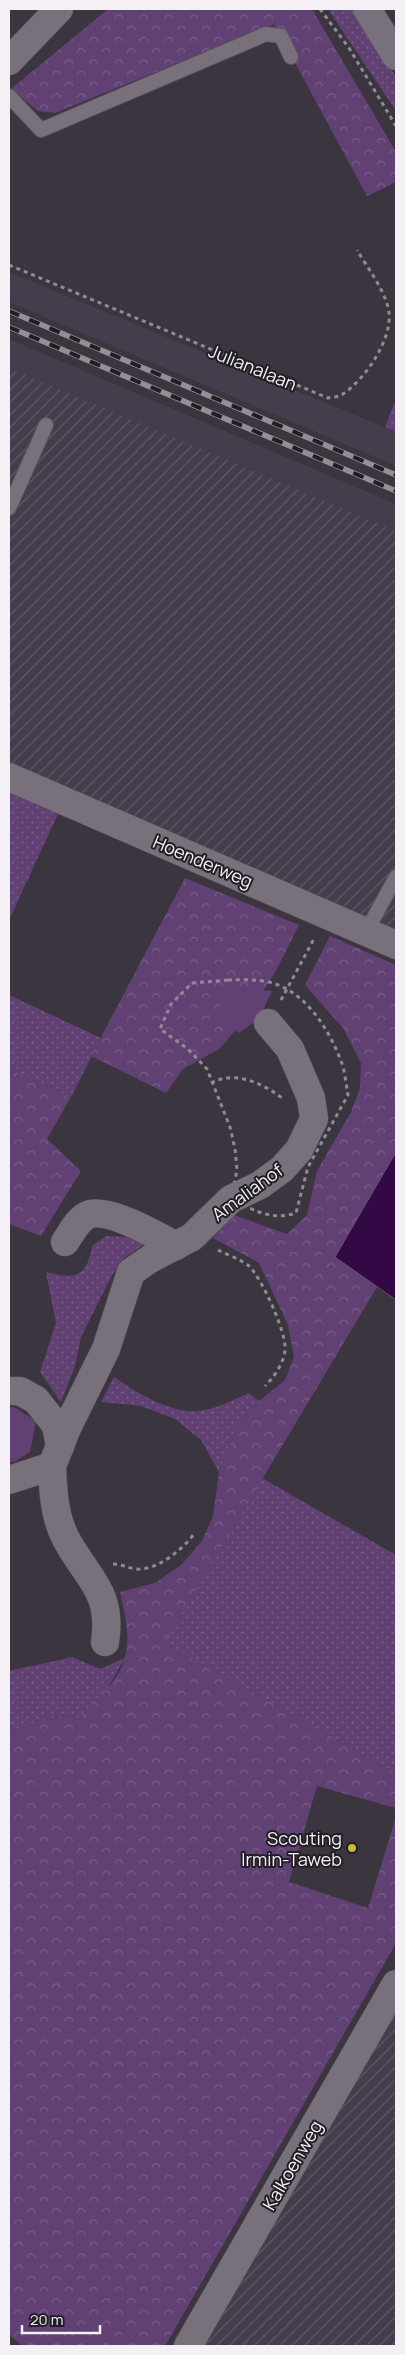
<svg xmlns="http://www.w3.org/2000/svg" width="405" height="2355" font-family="Manrope,sans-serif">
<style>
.built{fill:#453c4c}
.industrial{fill:url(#industrial-furrows)}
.grass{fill:url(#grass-dots)}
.forest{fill:url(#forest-crowns)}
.park{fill:#614173}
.water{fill:#320945;stroke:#6c4e7a}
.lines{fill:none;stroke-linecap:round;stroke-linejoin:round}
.lane-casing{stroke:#59535c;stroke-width:16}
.street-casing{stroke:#59535c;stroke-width:29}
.secondary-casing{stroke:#59535c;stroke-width:29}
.path{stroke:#908b93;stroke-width:3;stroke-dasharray:4 4;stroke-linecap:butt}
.lane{stroke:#78717c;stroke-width:14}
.street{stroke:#78717c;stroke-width:28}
.secondary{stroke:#78717c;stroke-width:28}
.rail-casing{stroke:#948f97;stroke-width:5.5}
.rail{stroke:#201e22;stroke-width:4;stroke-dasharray:11;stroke-linecap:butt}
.poi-dot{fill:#caba3a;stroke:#201e22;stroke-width:2}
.labels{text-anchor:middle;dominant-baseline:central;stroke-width:4;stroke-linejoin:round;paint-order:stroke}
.street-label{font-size:18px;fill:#f4f0f6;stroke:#201e22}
.poi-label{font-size:18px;fill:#f4f0f6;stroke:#201e22;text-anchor:end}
</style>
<defs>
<pattern id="industrial-furrows" width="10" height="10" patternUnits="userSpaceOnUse" patternTransform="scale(1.25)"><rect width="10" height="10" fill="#453c4c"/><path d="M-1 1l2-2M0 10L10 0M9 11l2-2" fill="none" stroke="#605866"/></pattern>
<pattern id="grass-dots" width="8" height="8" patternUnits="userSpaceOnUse" patternTransform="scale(1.25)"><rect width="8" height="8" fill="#614173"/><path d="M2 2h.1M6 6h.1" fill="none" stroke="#785d88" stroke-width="1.8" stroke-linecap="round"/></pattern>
<pattern id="forest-crowns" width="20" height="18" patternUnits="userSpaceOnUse" patternTransform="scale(1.25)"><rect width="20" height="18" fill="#614173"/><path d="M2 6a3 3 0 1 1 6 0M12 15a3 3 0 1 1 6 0" fill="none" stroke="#785d88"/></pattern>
</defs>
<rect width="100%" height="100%" fill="#3b353f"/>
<path class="built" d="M 9,272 L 396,432 L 396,466 L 9,302 Z
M 9,339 L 396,504 L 396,536 L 9,371 Z"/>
<path class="industrial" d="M 9,368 L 396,531 L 396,936 L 9,766 Z
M 396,1995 L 396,2346 L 199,2346 Z"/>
<path class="grass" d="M 328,9 L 353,9 L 396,77 L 396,111 Z
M 396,399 L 396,432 L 385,427 Z
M 9,792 L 58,814 L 9,920 Z
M 9,995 L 101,1038 L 71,1097 L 9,1069 Z
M 106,1236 L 125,1237 L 145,1244 L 124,1258 L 112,1275 L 81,1337 L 75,1366 L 61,1402 L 40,1372 L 56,1323 L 46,1272 C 75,1280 87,1277 92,1246 Z
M 114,1377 C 136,1392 169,1413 197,1411 C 215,1410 232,1400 249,1393 L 259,1401 L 237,1427 L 219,1472 L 201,1440 L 175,1419 L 141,1406 L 101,1402 Z
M 262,1478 L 396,1555 L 396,1773 L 164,1642 Z
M 72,1657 L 100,1669 L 125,1658 L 106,1691 L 81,1715 L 45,1716 L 27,1727 L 9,1731 L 9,1671 Z"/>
<path class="forest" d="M 108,9 L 312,9 L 396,152 L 396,182 L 367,196 L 274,24 L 55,113 L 38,111 L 11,89 Z
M 185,878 L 299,925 L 276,971 L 242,1023 L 219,1049 L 183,1069 L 166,1093 L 91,1056 Z
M 330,936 L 396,965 L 396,1152 L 335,1257 L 377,1287 L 165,1642 L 396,1773 L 396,1808 L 317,1786 L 289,1882 L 368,1908 L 396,1817 L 396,1943 L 165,2346 L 23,2346 L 9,2335 L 9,1731 L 27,1727 L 45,1716 L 81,1715 C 97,1700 120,1679 125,1657 C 131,1637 124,1612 120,1592 L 155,1583 L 181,1565 L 202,1541 L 213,1516 L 219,1472 L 237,1427 L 259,1401 L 285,1380 L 294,1357 L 288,1325 L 259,1263 L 213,1238 L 234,1215 L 287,1234 L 307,1215 L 317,1171 L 351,1112 L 360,1088 L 361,1063 L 343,1028 L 305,985 Z
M 9,1069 L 71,1097 L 47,1139 L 81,1171 L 41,1236 L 9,1224 Z"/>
<path class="park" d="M 227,987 L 272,991 L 259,1019 L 239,1033 L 218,1012 Z
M 9,1407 L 14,1407 L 36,1421 L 30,1452 L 14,1462 L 9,1462 Z"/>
<path class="water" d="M 396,1152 L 396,1300 L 335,1257 Z"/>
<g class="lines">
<defs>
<path id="lane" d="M 9,96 L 41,130 L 266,34 L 281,36 L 291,57
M 9,508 L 46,425
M 366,932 L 396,877"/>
<path id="street" d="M 9,61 L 59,9
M 9,777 L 396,945
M 65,1242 C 72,1232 78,1218 90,1214 C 111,1209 158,1236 176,1246
M 9,1391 L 20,1391 L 36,1400 L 56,1425 L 60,1447
M 52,1466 L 67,1428 L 106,1349 L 131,1272 L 150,1259 L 192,1237 L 231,1199 L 260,1185 L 282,1169 L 299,1150 L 314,1119 L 311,1098 L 290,1049 L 268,1023
M 9,1480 L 52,1466 C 53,1490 54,1515 65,1537 C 86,1578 113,1590 105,1642
M 188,2346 L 396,1984"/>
<path id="secondary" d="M 367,9 L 396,56"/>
</defs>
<use href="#lane" class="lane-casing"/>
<use href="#street" class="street-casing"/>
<use href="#secondary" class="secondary-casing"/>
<path class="path" d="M 320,9 L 349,48 L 396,126
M 9,265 L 328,398 C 333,397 339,397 343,394 C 365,379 392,340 389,313 C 387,293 367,267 357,250
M 228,980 C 239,980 251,979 263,981 C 302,986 328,1027 341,1061 C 345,1071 346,1084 348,1095 L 308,1167 L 296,1213 C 271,1221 253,1210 231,1199 L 237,1170 L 235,1149 L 230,1127 L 207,1069 L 188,1049 L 160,1029 L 171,1004 L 192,983 Z
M 281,1000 L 315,937
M 211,1083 C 235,1070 262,1083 282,1098
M 218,1250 C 227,1255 241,1259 249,1266 C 261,1277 287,1333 285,1350 C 284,1363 274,1377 265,1386
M 113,1564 C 122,1564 127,1568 136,1569 C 157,1571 183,1549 194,1534"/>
<use href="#lane" class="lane"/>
<use href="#street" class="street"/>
<use href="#secondary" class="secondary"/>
<defs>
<path id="rail" d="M 9,311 L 396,475
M 9,327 L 396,491"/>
</defs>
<use href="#rail" class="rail-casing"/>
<use href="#rail" class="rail"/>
</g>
<circle class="poi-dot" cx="352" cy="1848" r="5"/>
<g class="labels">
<g class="street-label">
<text transform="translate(253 367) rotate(22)">Julianalaan</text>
<text transform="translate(203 861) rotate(23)">Hoenderweg</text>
<text transform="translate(247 1192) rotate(-36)">Amaliahof</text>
<text transform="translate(292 2165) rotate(-60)">Kalkoenweg</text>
</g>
<g class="poi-label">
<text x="342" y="1838">Scouting<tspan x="342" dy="21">Irmin-Taweb</tspan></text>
</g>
</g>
<rect width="405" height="2355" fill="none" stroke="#f4f0f6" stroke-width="20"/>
<path d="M22 2325v8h78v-8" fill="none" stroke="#f4f0f6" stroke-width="2.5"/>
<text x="30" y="2325" font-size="15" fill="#f4f0f6" stroke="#201e22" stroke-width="4" paint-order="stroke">20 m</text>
</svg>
